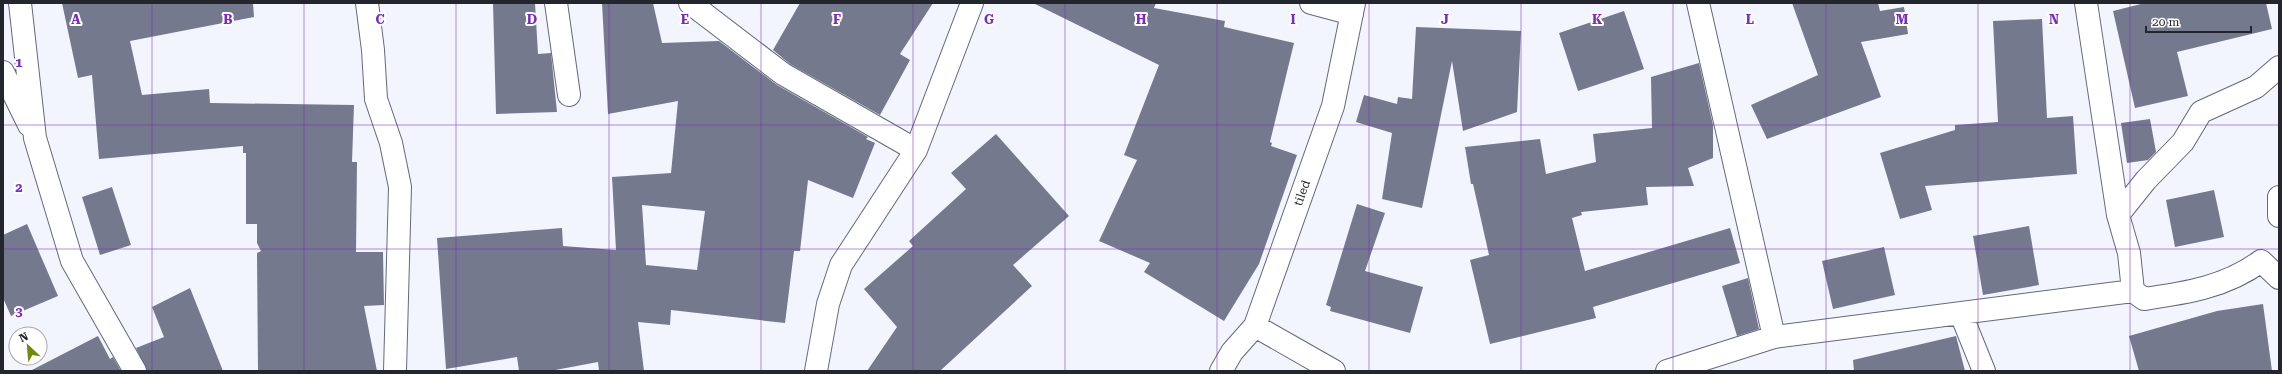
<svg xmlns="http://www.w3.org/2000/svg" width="2282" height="374" font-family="'Roboto Serif',serif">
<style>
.building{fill:#74798d;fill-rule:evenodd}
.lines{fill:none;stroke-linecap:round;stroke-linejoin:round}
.minor-casing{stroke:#63687c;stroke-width:24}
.minor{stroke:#fff;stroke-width:22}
.grid{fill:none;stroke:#7b2cbf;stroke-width:1;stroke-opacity:0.55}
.labels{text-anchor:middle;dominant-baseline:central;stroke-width:4;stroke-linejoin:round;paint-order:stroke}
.street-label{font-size:12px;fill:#24262e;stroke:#fff}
.grid-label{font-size:13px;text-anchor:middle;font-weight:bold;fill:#7b2cbf;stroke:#fff;stroke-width:4;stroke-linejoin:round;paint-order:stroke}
</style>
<rect width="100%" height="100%" fill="#f3f5fe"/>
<path class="building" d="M 62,3 L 253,3 L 254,17 L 130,41 L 142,95 L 209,89 L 210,103 L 354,105 L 352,162 L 357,162 L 356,252 L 383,252 L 384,305 L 364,306 L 377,371 L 258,371 L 257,253 L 261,251 L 257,243 L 257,224 L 246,224 L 246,153 L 243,153 L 243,146 L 99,159 L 92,75 L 78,78 Z
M 493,3 L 535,3 L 538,54 L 551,53 L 557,112 L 496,114 Z
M 602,3 L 653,3 L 662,43 L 719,41 L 777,85 L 868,137 L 866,139 L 875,143 L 853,198 L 808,180 L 800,251 L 794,251 L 785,323 L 671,310 L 670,325 L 638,322 L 644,371 L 599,371 L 598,362 L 550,371 L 519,371 L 517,357 L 446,369 L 437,238 L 562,228 L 563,246 L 616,250 L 612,177 L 671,173 L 678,101 L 608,114 ZM 642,205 L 705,211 L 697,270 L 646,265 Z
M 800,3 L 933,3 L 900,54 L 910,60 L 880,115 L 790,64 L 773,50 Z
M 1033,3 L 1156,3 L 1154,8 L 1225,21 L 1224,27 L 1294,43 L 1270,142 L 1272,143 L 1271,146 L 1297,155 L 1259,264 L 1224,321 L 1144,272 L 1150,263 L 1099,241 L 1137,160 L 1124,155 L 1159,65 Z
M 1792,3 L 1878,3 L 1880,11 L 1904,7 L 1908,34 L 1861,42 L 1881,97 L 1767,139 L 1751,105 L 1818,75 Z
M 2145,3 L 2266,3 L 2272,29 L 2177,52 L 2188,96 L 2135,108 L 2113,11 Z
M 1624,11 L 1644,69 L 1578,91 L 1559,33 Z
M 2042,19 L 2047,118 L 2073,116 L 2077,174 L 1925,186 L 1932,210 L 1900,219 L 1880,153 L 1955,130 L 1955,125 L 1998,122 L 1993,21 Z
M 1416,27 L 1521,31 L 1517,112 L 1463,131 L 1452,61 L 1422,208 L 1382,199 L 1392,133 L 1356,122 L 1364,95 L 1397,104 L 1398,97 L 1412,99 Z
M 1699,63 L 1713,125 L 1713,158 L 1688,168 L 1694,186 L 1646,187 L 1648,205 L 1581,212 L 1582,215 L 1572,218 L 1585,271 L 1730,228 L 1740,263 L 1593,307 L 1596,318 L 1490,344 L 1470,260 L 1489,255 L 1473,184 L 1471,184 L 1465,147 L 1540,139 L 1546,174 L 1596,162 L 1593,134 L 1652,128 L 1651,77 Z
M 2150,119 L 2156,152 L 2148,160 L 2127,163 L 2121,123 Z
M 996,134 L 1069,216 L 1013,265 L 1032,286 L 940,371 L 867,371 L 897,327 L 864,289 L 913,246 L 909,241 L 966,189 L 951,173 Z
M 112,187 L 131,245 L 100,255 L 82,197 Z
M 2214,190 L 2224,237 L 2175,247 L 2166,200 Z
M 1357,204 L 1385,213 L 1365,271 L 1423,287 L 1410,333 L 1330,311 L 1331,307 L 1326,305 Z
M 27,224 L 58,296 L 11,316 L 3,298 L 3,235 Z
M 2029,226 L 2039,285 L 1983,295 L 1973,236 Z
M 1884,247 L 1895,295 L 1833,309 L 1822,261 Z
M 1748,278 L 1759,329 L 1737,336 L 1722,286 Z
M 190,288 L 223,371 L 147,371 L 136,348 L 164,337 L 152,307 Z
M 2263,304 L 2272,371 L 2139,371 L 2129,336 L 2217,311 Z
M 98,336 L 110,359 L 113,357 L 121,371 L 30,371 Z
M 1956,336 L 1965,371 L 1854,371 L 1853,360 Z"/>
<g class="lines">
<defs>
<path id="minor" d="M 20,3 L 35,138 L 72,261 L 135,371
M 367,3 L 373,50 L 376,99 L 391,143 L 400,187 L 395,371
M 556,3 L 569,95
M 690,3 L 783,74 L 916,150
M 1311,3 L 1352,14
M 1698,3 L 1774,337
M 3,72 L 29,125
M 2279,197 L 2279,216
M 2118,215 L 2146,180 L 2183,142 L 2201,112 L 2256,87 L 2279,67
M 2133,291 L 2144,299 C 2186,293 2226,287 2261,261 L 2279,278
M 1961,314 L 1984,371
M 1255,326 L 1334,371
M 816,371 L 828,304 L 841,265 L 916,150 L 972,3
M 1221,371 L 1232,352 L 1255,326 L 1333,106 L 1354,3
M 1667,371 L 1774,337 L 2133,291 L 2129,253 L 2118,215 L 2086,3"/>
</defs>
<use href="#minor" class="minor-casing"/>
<use href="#minor" class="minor"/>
</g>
<path class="grid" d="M 152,3 L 152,371M 304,3 L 304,371M 456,3 L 456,371M 609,3 L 609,371M 761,3 L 761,371M 913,3 L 913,371M 1065,3 L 1065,371M 1217,3 L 1217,371M 1369,3 L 1369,371M 1521,3 L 1521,371M 1673,3 L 1673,371M 1826,3 L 1826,371M 1978,3 L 1978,371M 2130,3 L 2130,371M 3,125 L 2279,125M 3,249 L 2279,249"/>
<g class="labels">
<g class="street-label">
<text transform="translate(1302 193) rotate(-70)">tiled</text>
</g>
</g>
<g class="grid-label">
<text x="76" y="24">A</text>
<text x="228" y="24">B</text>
<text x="380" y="24">C</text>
<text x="532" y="24">D</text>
<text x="685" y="24">E</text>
<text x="837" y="24">F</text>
<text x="989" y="24">G</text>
<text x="1141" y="24">H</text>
<text x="1293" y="24">I</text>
<text x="1445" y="24">J</text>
<text x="1597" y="24">K</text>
<text x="1750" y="24">L</text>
<text x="1902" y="24">M</text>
<text x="2054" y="24">N</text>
<text x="19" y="67">1</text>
<text x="19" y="192">2</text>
<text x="19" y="316">3</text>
</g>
<rect width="2282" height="374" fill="none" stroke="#24262e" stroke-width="8"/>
<g transform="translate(28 346) rotate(334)"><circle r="19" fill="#ffffff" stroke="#a7a8ab"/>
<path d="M0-3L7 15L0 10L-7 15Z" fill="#6e8c0a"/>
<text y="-6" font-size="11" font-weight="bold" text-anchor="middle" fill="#24262e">N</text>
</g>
<path d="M2146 26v6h105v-6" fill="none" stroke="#24262e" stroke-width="2"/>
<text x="2152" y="26" font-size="12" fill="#24262e" stroke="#ffffff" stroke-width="3" paint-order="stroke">20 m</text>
</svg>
